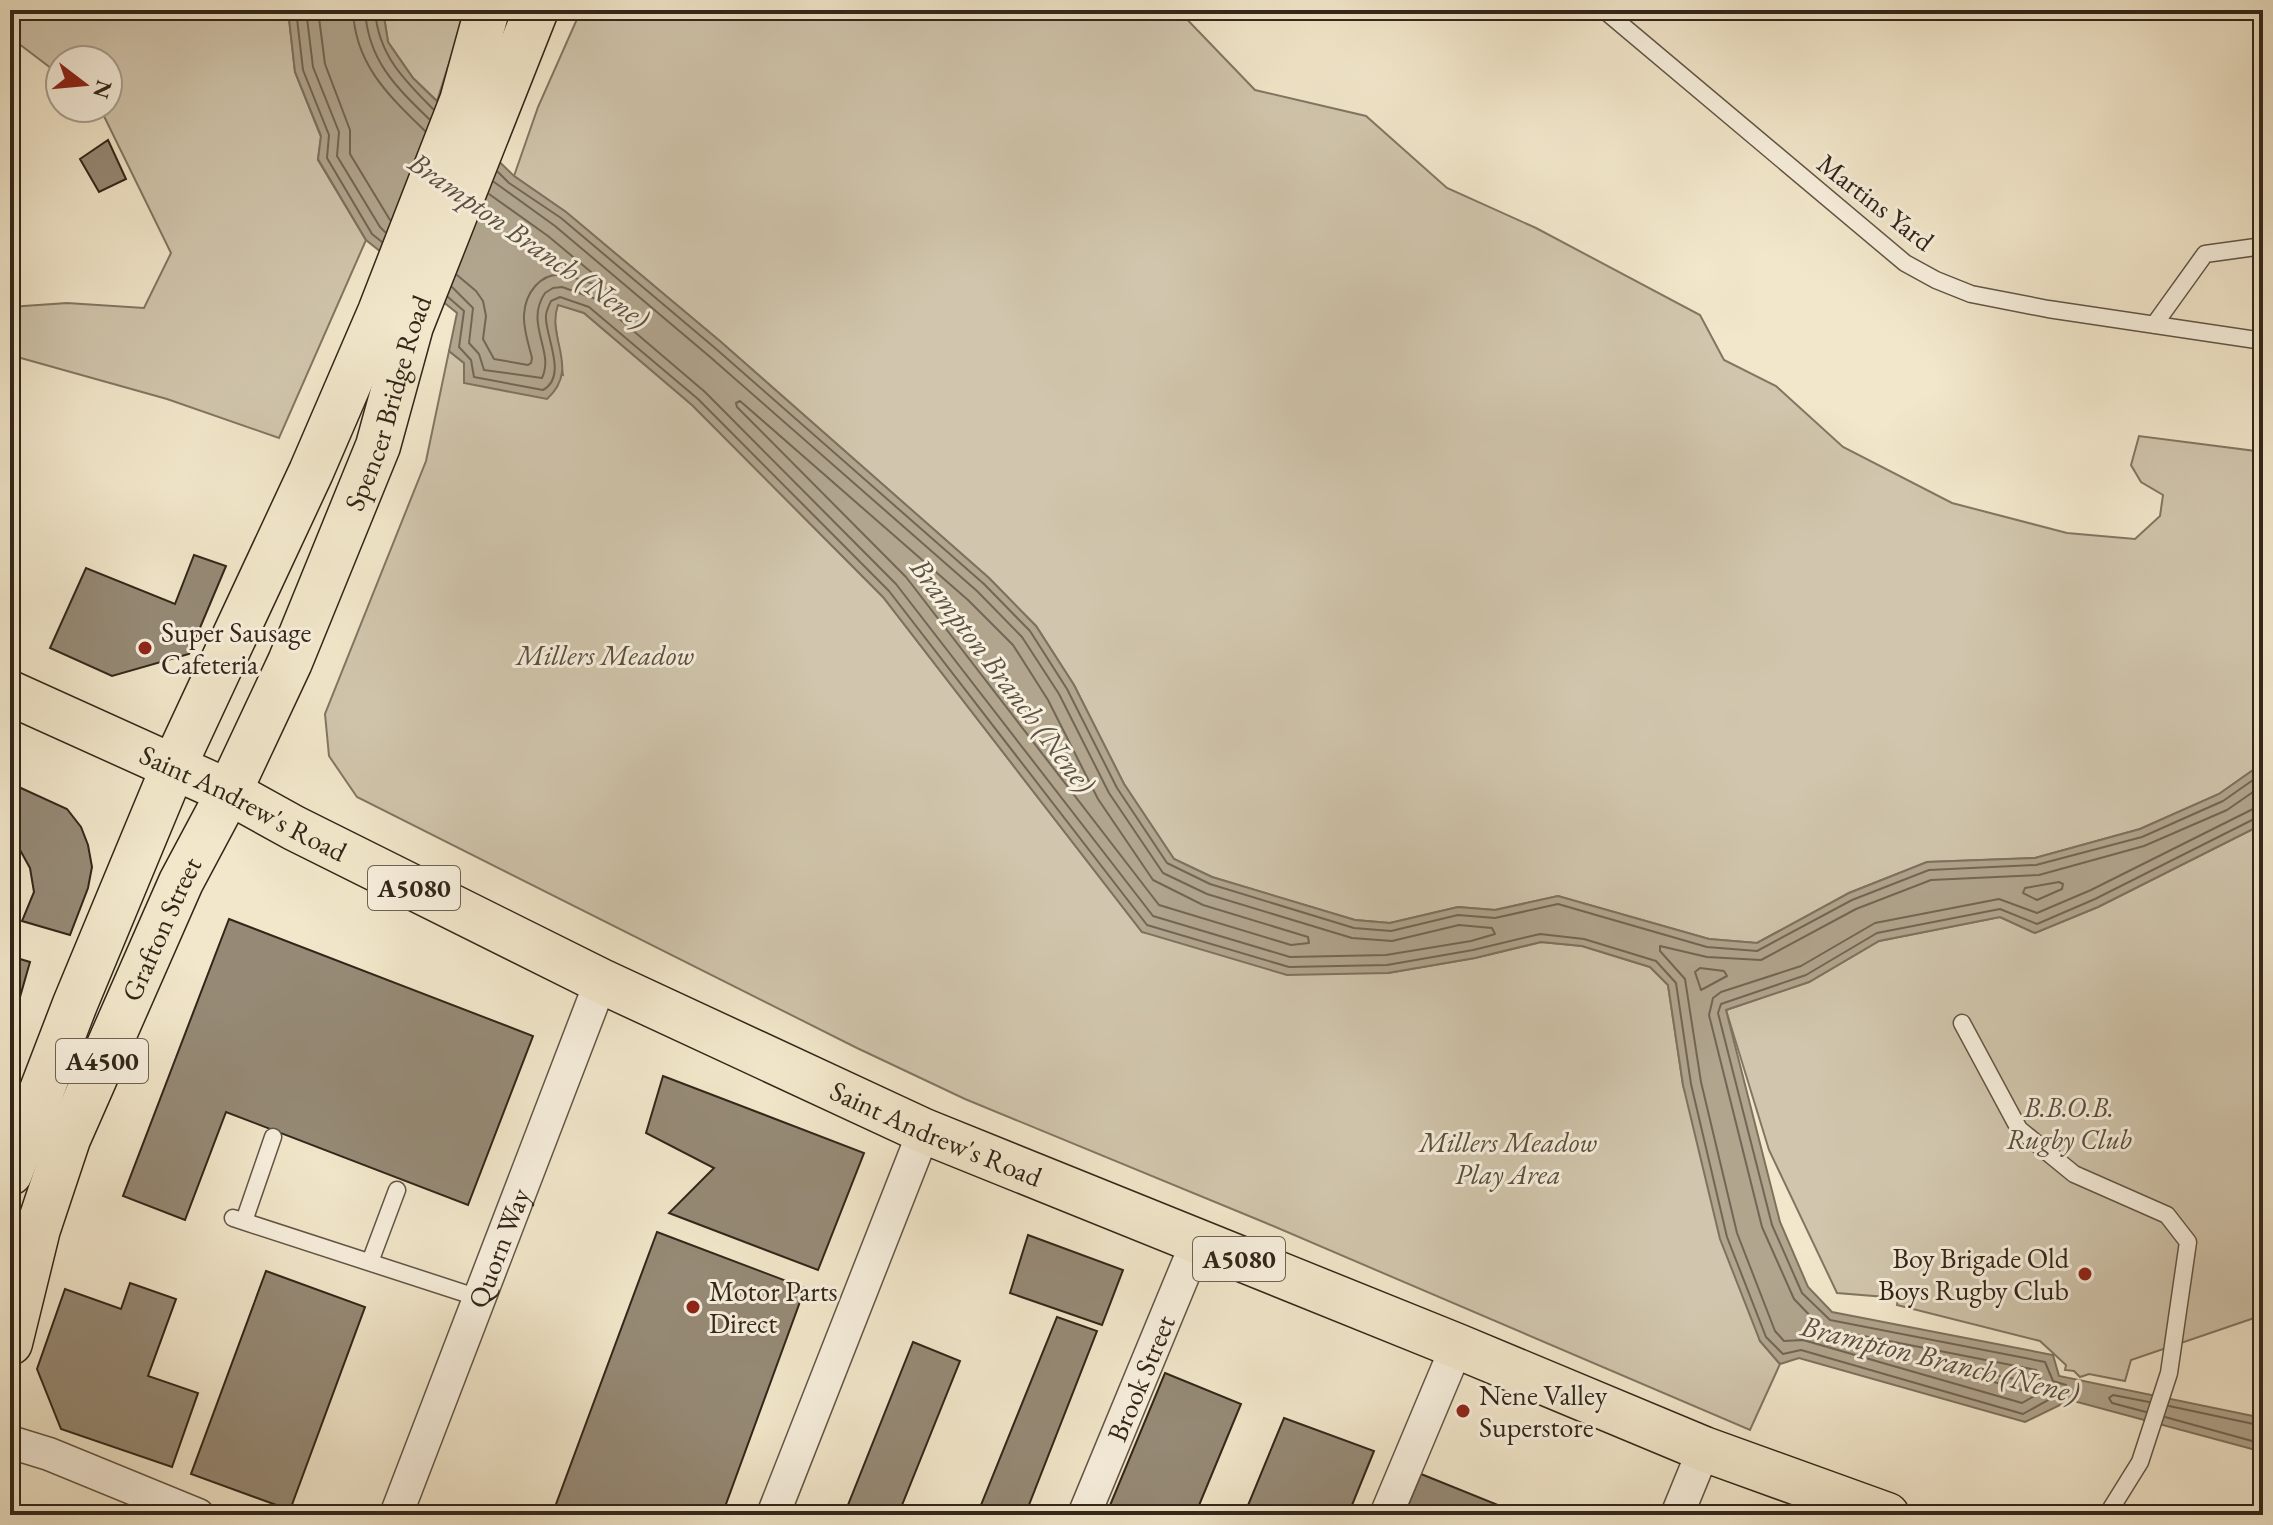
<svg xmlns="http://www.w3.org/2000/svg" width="2273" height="1525" font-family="'EB Garamond',serif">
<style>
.green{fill:#d1c6ad;stroke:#827663;stroke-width:2}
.water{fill:#b1a58e;stroke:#7e725f;stroke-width:2}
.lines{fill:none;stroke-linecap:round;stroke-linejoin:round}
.shore{stroke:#726654;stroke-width:2}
.building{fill:#968a76;stroke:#322619;stroke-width:2}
.service-casing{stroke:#625646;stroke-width:19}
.minor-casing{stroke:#625646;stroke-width:35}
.primary-casing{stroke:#322619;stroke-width:47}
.service{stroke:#f7efdd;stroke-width:16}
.minor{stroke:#f7efdd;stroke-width:32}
.primary{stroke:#f2e7cb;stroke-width:44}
.poi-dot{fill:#8f2418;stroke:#f7efdd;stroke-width:3}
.labels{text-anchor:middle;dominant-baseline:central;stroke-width:6;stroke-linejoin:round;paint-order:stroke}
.shield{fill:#f7efdd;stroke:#6d6254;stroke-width:2}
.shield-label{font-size:26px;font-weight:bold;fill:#322619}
.street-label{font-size:28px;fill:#322619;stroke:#f7efdd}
.poi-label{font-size:28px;fill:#322619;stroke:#f7efdd;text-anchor:start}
.park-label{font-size:28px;font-style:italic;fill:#5a4e3e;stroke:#f7efdd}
.water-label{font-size:30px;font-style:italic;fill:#5e5242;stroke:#f7efdd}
</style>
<rect width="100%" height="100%" fill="#f2e7cb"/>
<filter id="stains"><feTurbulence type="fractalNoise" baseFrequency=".0025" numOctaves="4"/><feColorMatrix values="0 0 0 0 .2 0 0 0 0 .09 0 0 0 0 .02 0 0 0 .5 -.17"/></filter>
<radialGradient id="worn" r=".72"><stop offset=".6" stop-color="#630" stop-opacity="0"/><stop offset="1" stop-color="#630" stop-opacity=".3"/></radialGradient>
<path class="green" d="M 10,10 L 288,10 L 295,72 L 321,137 L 318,160 L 366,240 L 279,438 L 167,399 L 10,355 L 10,307 L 67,303 L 144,308 L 171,253 L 100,108 L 108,108 L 108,60 L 60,60 L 60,75 L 10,37 Z
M 383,10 L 466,10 L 437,101 L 413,78 L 388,42 Z
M 581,10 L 1178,10 L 1255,90 L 1366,116 L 1447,188 L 1536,228 L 1700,315 L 1724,360 L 1776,386 L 1843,447 L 1952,503 L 2067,533 L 2135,539 L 2160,516 L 2163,495 L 2141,482 L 2131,465 L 2139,436 L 2263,452 L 2263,763 L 2219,794 L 2140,829 L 2035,858 L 1927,862 L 1849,893 L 1757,943 L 1709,939 L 1558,896 L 1495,910 L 1458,907 L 1390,923 L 1355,920 L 1212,877 L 1174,859 L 1124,784 L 1074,685 L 1036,626 L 989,578 L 721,342 L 566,212 L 514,176 L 538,107 Z
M 558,304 L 584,313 L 692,405 L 883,597 L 1142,932 L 1388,973 L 1475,958 L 1541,942 L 1582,946 L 1650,967 L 1668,985 L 1683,1085 L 1760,1341 L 1780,1364 L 1750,1430 L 1266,1223 L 965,1099 L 857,1048 L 357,797 L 329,756 L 325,714 L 426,461 L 449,351 L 464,363 L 563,375 L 554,316 Z
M 2263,824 L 2263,1315 L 2131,1360 L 2125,1381 L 2089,1374 L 2080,1377 L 2074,1371 L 2065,1370 L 2066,1365 L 2040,1341 L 1897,1305 L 1898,1298 L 1837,1293 L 1769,1150 L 1726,1010 L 1809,982 L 1879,941 L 2000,917 L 2035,933 L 2098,907 Z"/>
<path class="water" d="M 288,10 L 383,10 L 388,42 L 413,78 L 514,176 L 566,212 L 721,342 L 989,578 L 1036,626 L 1074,685 L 1124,784 L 1174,859 L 1212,877 L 1355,920 L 1390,923 L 1458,907 L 1495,910 L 1558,896 L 1709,939 L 1757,943 L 1849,893 L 1927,862 L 2035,858 L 2140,829 L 2219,794 L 2263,763 L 2263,824 L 2098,907 L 2035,933 L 2000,917 L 1879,941 L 1809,982 L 1726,1010 L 1780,1222 L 1808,1287 L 1832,1312 L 2053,1355 L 2059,1376 L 2263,1418 L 2263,1452 L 2070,1400 L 2025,1422 L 1799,1358 L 1780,1364 L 1760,1341 L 1720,1239 L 1683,1085 L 1668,985 L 1650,967 L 1582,946 L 1541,942 L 1475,958 L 1388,973 L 1287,975 L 1142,932 L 883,597 L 692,405 L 584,313 L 558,305 C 546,339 581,368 547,399 L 464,383 L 464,363 L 449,351 L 457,313 L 366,240 L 318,159 L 321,136 L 295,72 Z"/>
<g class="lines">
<path class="shore" d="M 296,10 L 303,70 L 329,135 L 327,158 L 372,234 L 382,242
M 306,10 L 313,67 L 339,132 L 337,156 L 380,227 L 385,232
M 318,10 L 325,64 L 350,130 L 350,154 L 390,220
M 353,10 C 355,64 388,95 425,131
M 365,10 C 368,60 395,86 429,119
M 375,10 C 378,54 403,79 433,109
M 498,172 L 509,183 L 561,218 L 715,348 L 984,584 L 1030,631 L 1067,689 L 1117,788 L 1167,863 L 1210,884 L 1354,928 L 1391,931 L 1458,915 L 1495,918 L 1558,904 L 1707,947 L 1757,951 L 1852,900 L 1929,870 L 2036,865 L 2142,837 L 2223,801 L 2263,773
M 457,275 L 476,291 L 483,301 L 486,316 L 483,339 L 494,359 L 528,365 L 531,363 L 532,358 C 529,345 523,329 524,315 C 525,294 540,272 563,275 C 574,277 584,281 594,284 L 598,282 L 597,277 L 548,236 L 489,194
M 452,287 L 473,308 L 469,343 L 479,354 L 484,370 L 542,378 C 555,351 524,324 545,293 L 553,288 L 562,287 L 596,299 L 705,392 L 896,584 L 1153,916 L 1290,957 L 1386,955 L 1471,941 L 1495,934 L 1492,928 L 1459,925 L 1392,941 L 1352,938 L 1207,894 L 1163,873 L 1109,793 L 1059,694 L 1022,637 L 977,591 L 709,356 L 555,226 L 494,182
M 448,297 L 464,311 L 459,347 L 471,360 L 474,377 L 543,390 C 567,377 547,340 546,319 C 545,312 549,306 551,301 L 560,297 L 589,307 L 698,399 L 889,591 L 1147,925 L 1289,967 L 1387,965 L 1473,950 L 1540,934 L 1584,939 L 1656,961 L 1676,983 L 1691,1084 L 1727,1237 L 1766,1337 L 1783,1354 L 1801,1350 L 2023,1414 L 2068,1389 L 2066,1385 L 2053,1381 L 2045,1362 L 1830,1320 L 1802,1293 L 1772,1225 L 1718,1013 L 1721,1004 L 1806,975 L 1877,933 L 2000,909 L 2037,924 L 2095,899 L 2256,818 L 2263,818
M 740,401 L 968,600 L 1013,645 L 1048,700 L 1098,799 L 1153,880 L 1203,905 L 1308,937 L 1309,943 L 1291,945 L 1159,905 L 906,577 L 737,407 L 736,403 Z
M 2263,785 L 2227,810 L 2144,846 L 2039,875 L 1931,880 L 1856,909 L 1761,960 L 1707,957 L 1660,946 L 1660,951 L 1685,979 L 1701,1082 L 1737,1233 L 1775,1331 L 1784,1341 L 1803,1340 L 2022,1403 L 2045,1390 L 2036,1370 L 1828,1329 L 1819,1325 L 1794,1299 L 1762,1227 L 1709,1015 L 1713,998 L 1721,992 L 1801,966 L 1875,923 L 1999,899 L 2037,913 L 2091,890 L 2253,809 L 2263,807
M 2059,882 L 2063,884 L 2062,889 L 2037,900 L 2023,893 L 2025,888 Z
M 1700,968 L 1724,971 L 1727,976 L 1701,990 L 1695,972 Z
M 1993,1375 L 2026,1381 L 2029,1386 L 2021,1390 L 1994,1382 L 1991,1379 Z
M 2169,1406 L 2263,1426
M 2146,1412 L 2112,1403 L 2109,1398 L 2113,1395 L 2149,1402
M 2165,1417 L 2263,1444"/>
</g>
<path class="building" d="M 108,140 L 126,179 L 99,192 L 80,159 Z
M 194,555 L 226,566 L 189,654 L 112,676 L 50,648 L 86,568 L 175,604 Z
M 10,783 L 67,809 L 81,827 L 88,845 L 92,867 L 88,888 L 70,935 L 22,921 L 34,892 L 30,868 L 20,850 L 10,845 Z
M 229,919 L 533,1036 L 468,1205 L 226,1112 L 185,1220 L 123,1196 Z
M 10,956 L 30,962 L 10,1032 Z
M 663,1076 L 864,1153 L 818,1270 L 669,1213 L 714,1168 L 646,1133 Z
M 657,1232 L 805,1288 L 722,1515 L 552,1515 Z
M 1028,1235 L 1123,1270 L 1102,1325 L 1010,1293 Z
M 266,1271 L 365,1307 L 290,1510 L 191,1474 Z
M 130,1283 L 176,1299 L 148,1376 L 198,1393 L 172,1467 L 61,1429 L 37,1369 L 65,1289 L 121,1309 Z
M 1057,1317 L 1097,1331 L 1025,1515 L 977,1515 Z
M 913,1342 L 960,1361 L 898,1515 L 844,1515 Z
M 1165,1373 L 1241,1404 L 1195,1515 L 1106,1515 Z
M 1284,1418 L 1374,1451 L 1348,1515 L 1244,1515 Z
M 1421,1474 L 1498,1505 L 1494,1515 L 1404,1515 Z"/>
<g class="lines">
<defs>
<path id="service" d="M 1604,10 L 1905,263 L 1936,280 L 1971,294 L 2048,309 L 2263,341
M 2154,325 L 2205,254 L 2263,246
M 1962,1023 L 2019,1129 L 2074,1174 L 2167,1215 L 2188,1242 L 2169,1373 L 2140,1462 L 2107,1515
M 233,1218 L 479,1298
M 244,1221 L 273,1137
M 370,1262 L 397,1190"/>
<g id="minor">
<path d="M 10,1442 L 49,1454 L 198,1515"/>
<path id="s1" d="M 396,1515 L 601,981"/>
<path d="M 773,1515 L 924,1131"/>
<path id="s2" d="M 1084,1515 L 1197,1242"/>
<path d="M 1386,1515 L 1457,1346"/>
<path d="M 1677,1515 L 1704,1449"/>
</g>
<g id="primary">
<path id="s3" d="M 10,693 L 229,792 L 294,828 L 601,981 L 924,1131 L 1457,1346 L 1704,1449 L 1887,1515"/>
<path d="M 10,1173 L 75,1004 L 173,768 L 311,472 L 380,312 L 462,101 L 487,10"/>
<path id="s4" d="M 10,1343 L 38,1229 L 68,1139 L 181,882 L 229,792 L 290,662 L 378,446 L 411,326 L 536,10"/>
</g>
</defs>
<use href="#service" class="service-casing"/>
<use href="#minor" class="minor-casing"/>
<use href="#primary" class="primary-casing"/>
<use href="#service" class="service"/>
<use href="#minor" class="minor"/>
<use href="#primary" class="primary"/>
</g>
<g class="poi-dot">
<circle cx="145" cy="648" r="8"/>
<circle cx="2085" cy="1274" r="8"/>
<circle cx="693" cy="1307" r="8"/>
<circle cx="1463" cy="1411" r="8"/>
</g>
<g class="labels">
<g class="shield">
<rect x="368" y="866" width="92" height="44" rx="6"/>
<rect x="56" y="1039" width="92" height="44" rx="6"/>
<rect x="1193" y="1237" width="92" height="44" rx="6"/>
</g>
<g class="shield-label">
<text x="414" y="888">A5080</text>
<text x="102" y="1061">A4500</text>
<text x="1239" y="1259">A5080</text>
</g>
<g class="street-label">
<text transform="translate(1876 202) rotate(38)">Martins Yard</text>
<text stroke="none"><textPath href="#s4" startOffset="1016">Spencer Bridge Road</textPath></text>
<text stroke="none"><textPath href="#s3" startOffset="258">Saint Andrew's Road</textPath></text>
<text stroke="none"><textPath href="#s4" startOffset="442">Grafton Street</textPath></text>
<text stroke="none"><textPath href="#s3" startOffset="1026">Saint Andrew's Road</textPath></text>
<text stroke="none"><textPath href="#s1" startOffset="286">Quorn Way</textPath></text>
<text stroke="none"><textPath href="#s2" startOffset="148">Brook Street</textPath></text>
</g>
<g class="poi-label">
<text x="161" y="632">Super Sausage<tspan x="161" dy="32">Cafeteria</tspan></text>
<text x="2069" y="1258" text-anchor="end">Boy Brigade Old<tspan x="2069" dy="32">Boys Rugby Club</tspan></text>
<text x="709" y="1291">Motor Parts<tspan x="709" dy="32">Direct</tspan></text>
<text x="1479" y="1395">Nene Valley<tspan x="1479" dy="32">Superstore</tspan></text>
</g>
<g class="park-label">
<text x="605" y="655">Millers Meadow</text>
<text x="2069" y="1107">B.B.O.B.<tspan x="2069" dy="32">Rugby Club</tspan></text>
<text x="1508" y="1142">Millers Meadow<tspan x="1508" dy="32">Play Area</tspan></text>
</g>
<g class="water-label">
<text transform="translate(529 240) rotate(35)">Brampton Branch (Nene)</text>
<text transform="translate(1003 675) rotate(53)">Brampton Branch (Nene)</text>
<text transform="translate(1940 1359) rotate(14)">Brampton Branch (Nene)</text>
</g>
</g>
<rect width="2273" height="1525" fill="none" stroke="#f2e7cb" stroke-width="40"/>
<rect x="12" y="12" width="2249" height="1501" fill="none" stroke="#322619" stroke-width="4"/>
<rect x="20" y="20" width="2233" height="1485" fill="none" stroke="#322619" stroke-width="2"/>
<g transform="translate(84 84) rotate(106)"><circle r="38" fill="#f7efdd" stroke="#a89f8f" stroke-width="2"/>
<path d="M0-6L14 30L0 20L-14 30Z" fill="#8f2418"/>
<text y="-12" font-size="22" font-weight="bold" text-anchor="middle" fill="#322619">N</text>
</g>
<rect width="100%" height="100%" filter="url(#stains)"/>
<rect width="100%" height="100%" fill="url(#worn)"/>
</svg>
